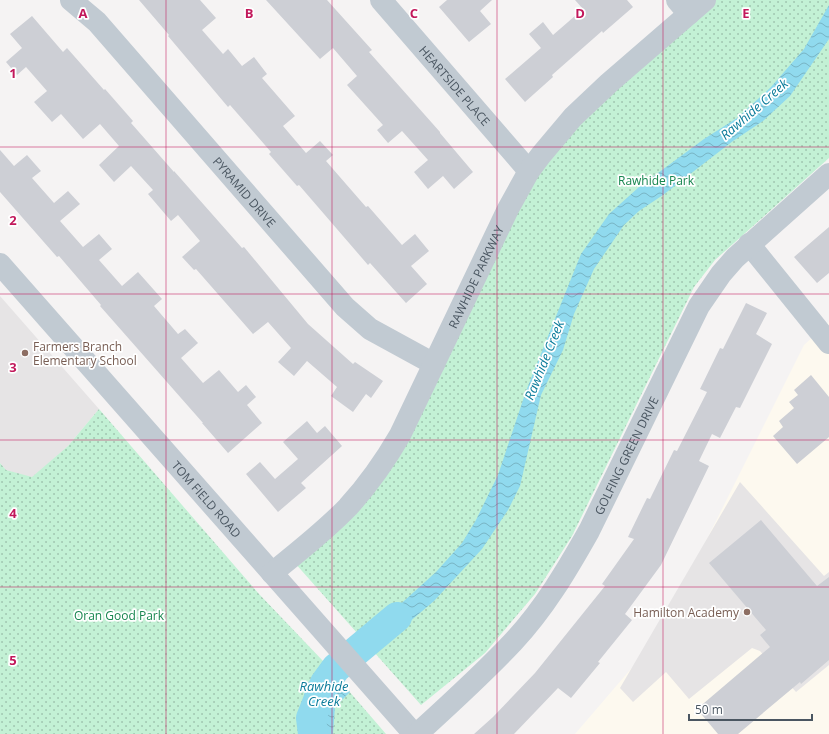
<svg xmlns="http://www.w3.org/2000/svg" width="829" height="734" font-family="'Open Sans',sans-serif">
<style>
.commercial{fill:#fdf9ef}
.education{fill:#e6e4e5}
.park{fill:url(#park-dots)}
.water{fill:url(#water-waves)}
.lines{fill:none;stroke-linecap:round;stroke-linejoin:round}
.river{stroke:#90daee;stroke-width:30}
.building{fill:#cdcfd5}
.minor{stroke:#c1cad2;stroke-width:22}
.grid{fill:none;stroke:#c2185b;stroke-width:1;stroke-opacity:0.55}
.education-dot{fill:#8d6e63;stroke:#fff;stroke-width:1.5}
.labels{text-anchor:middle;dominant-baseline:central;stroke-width:3.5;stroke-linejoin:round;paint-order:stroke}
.street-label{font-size:12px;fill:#4a5661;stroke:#fff}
.park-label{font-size:12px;fill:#17864f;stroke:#fff}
.education-label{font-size:12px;fill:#785e54;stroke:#fff;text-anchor:start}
.water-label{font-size:13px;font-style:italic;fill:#0c7c9b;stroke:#fff}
.grid-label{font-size:13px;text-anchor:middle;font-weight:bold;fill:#c2185b;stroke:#fff;stroke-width:3.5;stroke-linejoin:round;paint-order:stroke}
</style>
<defs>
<pattern id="park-dots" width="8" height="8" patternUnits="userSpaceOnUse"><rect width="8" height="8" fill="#c3f1d5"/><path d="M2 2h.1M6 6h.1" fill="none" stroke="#a0c6b0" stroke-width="1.8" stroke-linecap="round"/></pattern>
<pattern id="water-waves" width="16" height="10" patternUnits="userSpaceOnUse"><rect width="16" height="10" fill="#90daee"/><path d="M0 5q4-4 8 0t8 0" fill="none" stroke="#78b4c4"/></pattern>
</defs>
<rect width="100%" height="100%" fill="#f5f3f3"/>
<path class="commercial" d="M 829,322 L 829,734 L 575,734 L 636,663 L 673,607 L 804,345 Z"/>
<path class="education" d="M 0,296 L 99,409 L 68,446 L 32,478 L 6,470 L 0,463 Z
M 740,482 L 824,576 L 829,572 L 829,665 L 796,692 L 760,651 L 752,648 L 689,699 L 666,672 L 633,702 L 620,688 Z"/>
<path class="park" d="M 710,0 L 829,0 L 829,158 L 715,260 L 694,287 L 572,536 L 535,594 L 485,653 L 421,705 L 294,562 L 357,503 L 531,174 L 575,120 Z
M 99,409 L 259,594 L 323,661 L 386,734 L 0,734 L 0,463 L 6,470 L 32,477 L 68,446 Z"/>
<path class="water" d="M 829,5 L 829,39 L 790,96 L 763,121 L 733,141 L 663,195 L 639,211 L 624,225 L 594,269 L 574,314 L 563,350 L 541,395 L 520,486 L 508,510 L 482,549 L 434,601 L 374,652 L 358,635 L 394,610 L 436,572 L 462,543 L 476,520 L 498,475 L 526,391 L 581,254 L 609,214 L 639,187 L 704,139 L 737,118 L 771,87 L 804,49 Z
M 323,661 L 350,692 L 335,707 L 333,734 L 301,734 L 302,706 L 306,686 Z"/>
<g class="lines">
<path class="river" d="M 313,734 L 311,718 L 325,683 L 336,668 L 397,617"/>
</g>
<path class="building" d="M 139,0 L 200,0 L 216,18 L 202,30 L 223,54 L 228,49 L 242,66 L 254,57 L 267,74 L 262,78 L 295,116 L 283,126 L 306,153 L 320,141 L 333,155 L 326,161 L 366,207 L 368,206 L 402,245 L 415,234 L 429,251 L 411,266 L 427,284 L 406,303 L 370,263 L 368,265 L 299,185 L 297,186 L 269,154 L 271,152 L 230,105 L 228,107 L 168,36 L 169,35 Z
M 266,0 L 327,0 L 372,50 L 369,52 L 440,132 L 440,133 L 473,172 L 454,189 L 443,176 L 428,189 L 414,172 L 428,160 L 402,131 L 388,143 L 377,130 L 383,125 L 347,85 L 357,76 L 333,48 L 320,59 Z
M 447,0 L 492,0 L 480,11 L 491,24 L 469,42 L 439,7 Z
M 575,0 L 627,0 L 633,7 L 603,33 L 602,31 L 552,75 L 553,77 L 525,102 L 505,79 L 541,48 L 529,34 L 543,22 L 553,35 L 583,9 Z
M 32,16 L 63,52 L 67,48 L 104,90 L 105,89 L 133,121 L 131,123 L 174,172 L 174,171 L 242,248 L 244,247 L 308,324 L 353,364 L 355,362 L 383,381 L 371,398 L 366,394 L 353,412 L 331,396 L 337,387 L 307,361 L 294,376 L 278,362 L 291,348 L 268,322 L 253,334 L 196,269 L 194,270 L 182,257 L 200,241 L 178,215 L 171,221 L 148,194 L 153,190 L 131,166 L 114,182 L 99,165 L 119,146 L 100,124 L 83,139 L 61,114 L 52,122 L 34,102 L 47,91 L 26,67 L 17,75 L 6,62 L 22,48 L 10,34 Z
M 0,150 L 14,166 L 27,155 L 41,171 L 32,178 L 54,203 L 68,191 L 80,204 L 60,221 L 83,247 L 99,234 L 112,249 L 99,260 L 122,286 L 138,272 L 162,299 L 154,306 L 178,334 L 185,329 L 198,343 L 181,358 L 203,383 L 219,370 L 238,392 L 246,385 L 256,397 L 247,405 L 262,423 L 228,453 L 202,423 L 203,423 L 100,306 L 101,305 L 59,256 L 57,257 L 0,192 Z
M 829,227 L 829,273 L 817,283 L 794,257 Z
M 746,303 L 767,313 L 756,334 L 772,344 L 740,408 L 736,407 L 720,438 L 712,434 L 699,461 L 709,466 L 661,565 L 625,614 L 632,620 L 598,662 L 600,663 L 571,698 L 558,688 L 514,734 L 474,734 L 493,717 L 535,673 L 605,586 L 602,584 L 634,539 L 628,537 L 647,498 L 650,499 L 674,450 L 677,451 L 707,392 L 700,389 L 720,348 L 723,349 Z
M 811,375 L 829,397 L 829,437 L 797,464 L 773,436 L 783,427 L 779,421 L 794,408 L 789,402 L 798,395 L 794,390 Z
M 307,421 L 317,433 L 325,426 L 342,446 L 301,483 L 306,488 L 278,512 L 246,474 L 260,462 L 275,479 L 298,459 L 283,442 Z
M 761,520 L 817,586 L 829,577 L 829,660 L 801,684 L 800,682 L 738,734 L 718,734 L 697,709 L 770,647 L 760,635 L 766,630 L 709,563 Z"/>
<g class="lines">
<g class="minor">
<path id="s1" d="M 71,0 L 97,22 L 345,307 L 370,329 L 434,364"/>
<path id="s2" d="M 381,0 L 529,171"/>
<path d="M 677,0 L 689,14"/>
<path d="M 749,244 L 829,343"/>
<path id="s3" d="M 0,264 L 414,734"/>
<path id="s4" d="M 272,573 C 298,552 325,531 348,507 C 368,485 385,461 400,435 L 508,209 L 529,171 L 541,155 L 573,117 L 609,83 L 705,0"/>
<path id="s5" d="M 417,734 C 450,704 483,674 513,642 C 544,609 567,570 589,531 L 699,306 L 721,274 L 735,258 L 829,174"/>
</g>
</g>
<path class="grid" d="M 166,0 L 166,734M 332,0 L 332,734M 497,0 L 497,734M 663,0 L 663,734M 0,147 L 829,147M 0,294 L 829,294M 0,440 L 829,440M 0,587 L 829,587"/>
<g class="education-dot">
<circle cx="25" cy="353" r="4"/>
<circle cx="747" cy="612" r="4"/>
</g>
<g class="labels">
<g class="street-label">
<text stroke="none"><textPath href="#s2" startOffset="113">HEARTSIDE PLACE</textPath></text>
<text stroke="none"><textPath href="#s1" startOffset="259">PYRAMID DRIVE</textPath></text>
<text stroke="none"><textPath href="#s4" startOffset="365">RAWHIDE PARKWAY</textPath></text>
<text stroke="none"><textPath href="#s5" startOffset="352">GOLFING GREEN DRIVE</textPath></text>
<text stroke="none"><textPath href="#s3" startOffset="313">TOM FIELD ROAD</textPath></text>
</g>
<g class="park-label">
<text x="656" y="180">Rawhide Park</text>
<text x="119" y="615">Oran Good Park</text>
</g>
<g class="education-label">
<text x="33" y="346">Farmers Branch<tspan x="33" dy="14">Elementary School</tspan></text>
<text x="739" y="612" text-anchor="end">Hamilton Academy</text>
</g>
<g class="water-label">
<text transform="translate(754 109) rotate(-41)">Rawhide Creek</text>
<text transform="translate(544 360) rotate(-68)">Rawhide Creek</text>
<text x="324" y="686">Rawhide<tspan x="324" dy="15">Creek</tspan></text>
</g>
</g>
<g class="grid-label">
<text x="83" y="18">A</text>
<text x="249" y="18">B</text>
<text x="414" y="18">C</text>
<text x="580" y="18">D</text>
<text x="746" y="18">E</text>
<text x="13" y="78">1</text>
<text x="13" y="225">2</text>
<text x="13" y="372">3</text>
<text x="13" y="518">4</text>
<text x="13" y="665">5</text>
</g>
<path d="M689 714v6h123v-6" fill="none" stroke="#4a5661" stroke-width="2"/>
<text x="695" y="714" font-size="12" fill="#4a5661" stroke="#ffffff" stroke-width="3" paint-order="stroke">50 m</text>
</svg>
